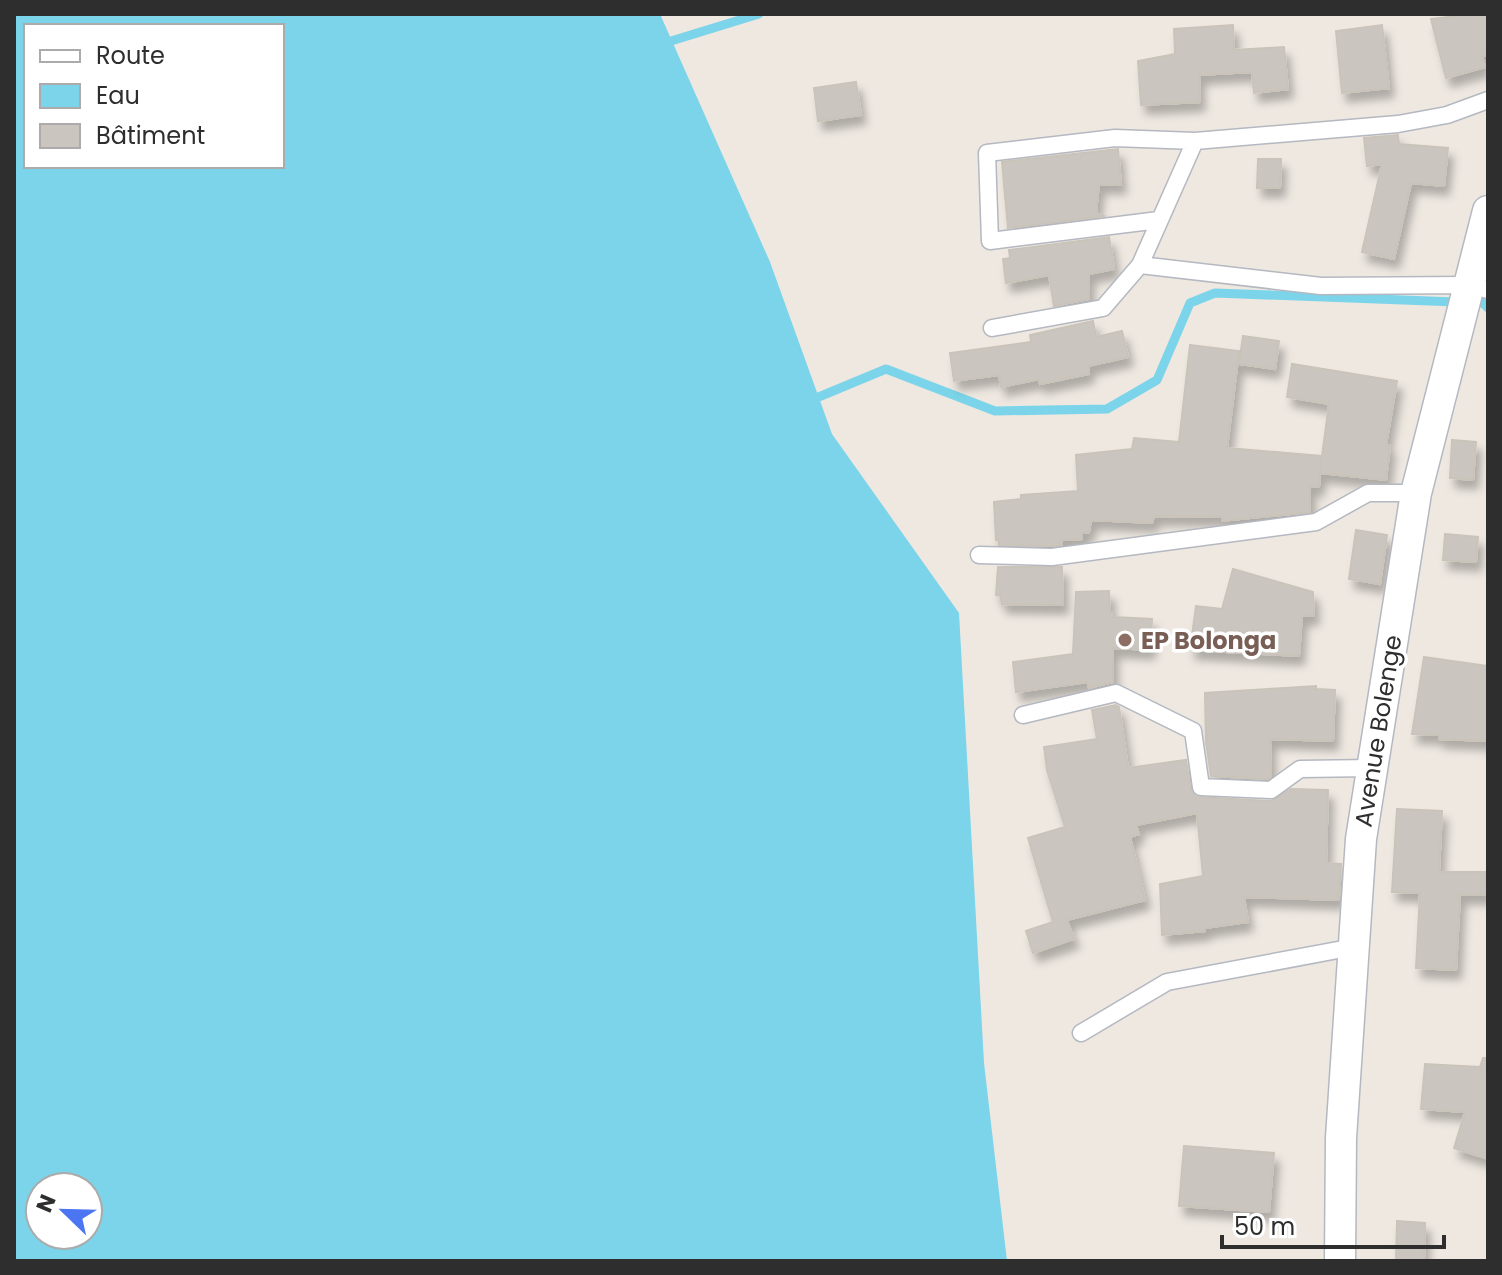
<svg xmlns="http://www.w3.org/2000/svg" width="1502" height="1275" font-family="Poppins,sans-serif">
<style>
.water{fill:#7bd4e9;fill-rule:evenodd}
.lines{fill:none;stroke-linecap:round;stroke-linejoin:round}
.stream{stroke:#7bd4e9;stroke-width:9}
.building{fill:#cac6bf;stroke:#cac3ba;stroke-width:2;filter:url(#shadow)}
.lane-casing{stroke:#b4b8c0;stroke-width:19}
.street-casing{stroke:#b4b8c0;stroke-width:33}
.lane{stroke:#fff;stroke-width:16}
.street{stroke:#fff;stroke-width:30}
.education-dot{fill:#8d6e63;stroke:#fff;stroke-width:3}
.labels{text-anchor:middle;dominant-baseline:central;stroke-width:7;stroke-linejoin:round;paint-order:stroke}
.education-label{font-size:24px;font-weight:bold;fill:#785e54;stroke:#fff;text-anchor:start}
.street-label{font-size:24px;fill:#2e2e2e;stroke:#fff}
</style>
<defs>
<filter id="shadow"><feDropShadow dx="5" dy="9" stdDeviation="4" flood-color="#0004"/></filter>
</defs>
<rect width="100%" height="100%" fill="#eee8e1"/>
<path class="water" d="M 14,14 L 660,14 L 770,262 L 832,434 L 959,613 L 984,1063 L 1007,1261 L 14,1261 ZM 26,26 L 282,26 L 282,166 L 26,166 ZM 40,1187 L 88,1187 L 88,1235 L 40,1235 Z"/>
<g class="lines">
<path class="stream" d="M 671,41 L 759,14
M 809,401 L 886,369 L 995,411 L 1107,409 L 1157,380 L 1190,303 L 1215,293 L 1483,303 L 1488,308"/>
</g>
<path class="building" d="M 1455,14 L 1488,14 L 1488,55 L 1482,56 L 1485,67 L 1446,78 L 1431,19 L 1456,16 Z
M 1233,25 L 1234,50 L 1284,47 L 1288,89 L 1254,93 L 1252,72 L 1199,75 L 1200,102 L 1141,105 L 1138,61 L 1175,54 L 1174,29 Z
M 1382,25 L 1389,88 L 1342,93 L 1336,31 Z
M 856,82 L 861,115 L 818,121 L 814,88 Z
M 1398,135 L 1399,144 L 1448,148 L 1444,186 L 1411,183 L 1394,259 L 1362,252 L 1382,164 L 1367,166 L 1364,138 Z
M 1118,149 L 1121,185 L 1099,184 L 1096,213 L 1105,216 L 1008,228 L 1002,162 Z
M 1258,159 L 1281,159 L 1280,188 L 1257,188 Z
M 1109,237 L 1114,269 L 1089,274 L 1089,299 L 1054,306 L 1049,275 L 1006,283 L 1003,259 L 1010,258 L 1009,250 Z
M 1093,321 L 1096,337 L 1122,331 L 1128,357 L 1088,366 L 1089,374 L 1040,384 L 1039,379 L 1001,387 L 999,375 L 954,381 L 950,353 L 1031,342 L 1030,335 Z
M 1243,336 L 1279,341 L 1275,369 L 1239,364 Z
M 1190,345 L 1239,351 L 1227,448 L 1321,456 L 1320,471 L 1329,404 L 1287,397 L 1292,364 L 1397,381 L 1386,445 L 1390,446 L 1386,480 L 1320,473 L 1319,487 L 1310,486 L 1310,512 L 1222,521 L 1222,517 L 1154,516 L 1152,523 L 1091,520 L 1089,532 L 1082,533 L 1082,539 L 1062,540 L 1062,545 L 1051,546 L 999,545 L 999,540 L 996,540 L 994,502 L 1021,499 L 1021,495 L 1078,491 L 1076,455 L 1132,449 L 1134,438 L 1179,442 Z
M 1452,440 L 1476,442 L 1473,480 L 1450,478 Z
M 1356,530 L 1387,535 L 1380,584 L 1349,579 Z
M 1445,534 L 1478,537 L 1476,562 L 1443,560 Z
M 998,567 L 1062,567 L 1063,605 L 1002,604 L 1000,595 L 996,595 Z
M 1233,569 L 1313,592 L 1314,616 L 1302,616 L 1299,656 L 1190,650 L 1196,606 L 1222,609 Z
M 1109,591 L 1110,612 L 1113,613 L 1113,617 L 1152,619 L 1150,650 L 1113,648 L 1113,682 L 1089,688 L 1088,682 L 1016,692 L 1013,662 L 1073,654 L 1076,592 Z
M 1424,657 L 1488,666 L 1488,741 L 1439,739 L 1439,735 L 1412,734 Z
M 1316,686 L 1316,689 L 1335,690 L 1333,741 L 1270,739 L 1271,777 L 1268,779 L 1211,776 L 1206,742 L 1205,693 Z
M 1116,705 L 1119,707 L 1128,768 L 1186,760 L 1190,789 L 1196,797 L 1271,801 L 1291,789 L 1328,790 L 1326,863 L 1341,864 L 1339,900 L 1244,897 L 1248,922 L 1205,928 L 1205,931 L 1162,935 L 1160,884 L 1203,876 L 1197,813 L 1136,825 L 1139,834 L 1130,837 L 1145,900 L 1067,920 L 1074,939 L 1033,953 L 1026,931 L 1053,922 L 1028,838 L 1065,827 L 1047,770 L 1044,747 L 1097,739 L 1092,710 Z
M 1397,809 L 1442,811 L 1439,872 L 1486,872 L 1486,895 L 1460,895 L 1456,970 L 1416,968 L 1420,893 L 1392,892 Z
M 1483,1058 L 1488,1058 L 1488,1159 L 1454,1148 L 1465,1112 L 1421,1109 L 1425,1064 L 1480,1067 Z
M 1184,1146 L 1274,1153 L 1269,1212 L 1179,1206 Z
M 1397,1221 L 1425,1223 L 1424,1261 L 1396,1261 Z"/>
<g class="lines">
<defs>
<path id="lane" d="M 1159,220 L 990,241 L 987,153 L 1115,138 L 1195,141 L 1398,124 L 1447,115 L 1488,100
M 1140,265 L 1195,141
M 992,328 L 1103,308 L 1140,265 L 1321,286 L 1470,285 L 1488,290
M 979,555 L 1052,557 L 1316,522 L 1368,493 L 1416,493
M 1023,715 L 1116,693 L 1193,731 L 1201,787 L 1271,790 L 1300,769 L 1372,768
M 1081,1033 L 1167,982 L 1354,947"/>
<path id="street" d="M 1340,1261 L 1341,1138 L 1361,839 L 1416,493 L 1488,211"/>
</defs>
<use href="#lane" class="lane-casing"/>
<use href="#street" class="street-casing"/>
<use href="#lane" class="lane"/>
<use href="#street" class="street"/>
</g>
<circle class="education-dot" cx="1125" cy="640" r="8"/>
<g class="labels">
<g class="education-label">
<text x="1141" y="640">EP Bolonga</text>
</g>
<g class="street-label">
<text transform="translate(1378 731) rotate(-81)">Avenue Bolenge</text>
</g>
</g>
<rect width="1502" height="1275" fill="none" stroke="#2e2e2e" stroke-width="32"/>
<rect x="24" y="24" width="260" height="144" fill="#ffffff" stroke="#ababab" stroke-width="2"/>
<rect x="40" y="50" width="40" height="12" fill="#ffffff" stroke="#ababab" stroke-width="2"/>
<text x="96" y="64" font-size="24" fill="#2e2e2e">Route</text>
<rect x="40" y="84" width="40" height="24" fill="#7bd4e9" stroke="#ababab" stroke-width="2"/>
<text x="96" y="104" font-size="24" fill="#2e2e2e">Eau</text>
<rect x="40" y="124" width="40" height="24" fill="#cac6bf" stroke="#ababab" stroke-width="2"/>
<text x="96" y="144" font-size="24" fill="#2e2e2e">Bâtiment</text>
<g transform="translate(64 1211) rotate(293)"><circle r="38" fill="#ffffff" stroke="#ababab" stroke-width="2"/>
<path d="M0-6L14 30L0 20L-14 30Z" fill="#4b75f1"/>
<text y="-12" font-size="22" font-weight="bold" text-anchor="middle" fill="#2e2e2e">N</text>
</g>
<path d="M1222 1235v12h222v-12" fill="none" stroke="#2e2e2e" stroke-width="4"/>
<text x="1234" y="1235" font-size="24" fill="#2e2e2e" stroke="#ffffff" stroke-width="6" paint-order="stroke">50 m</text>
</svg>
